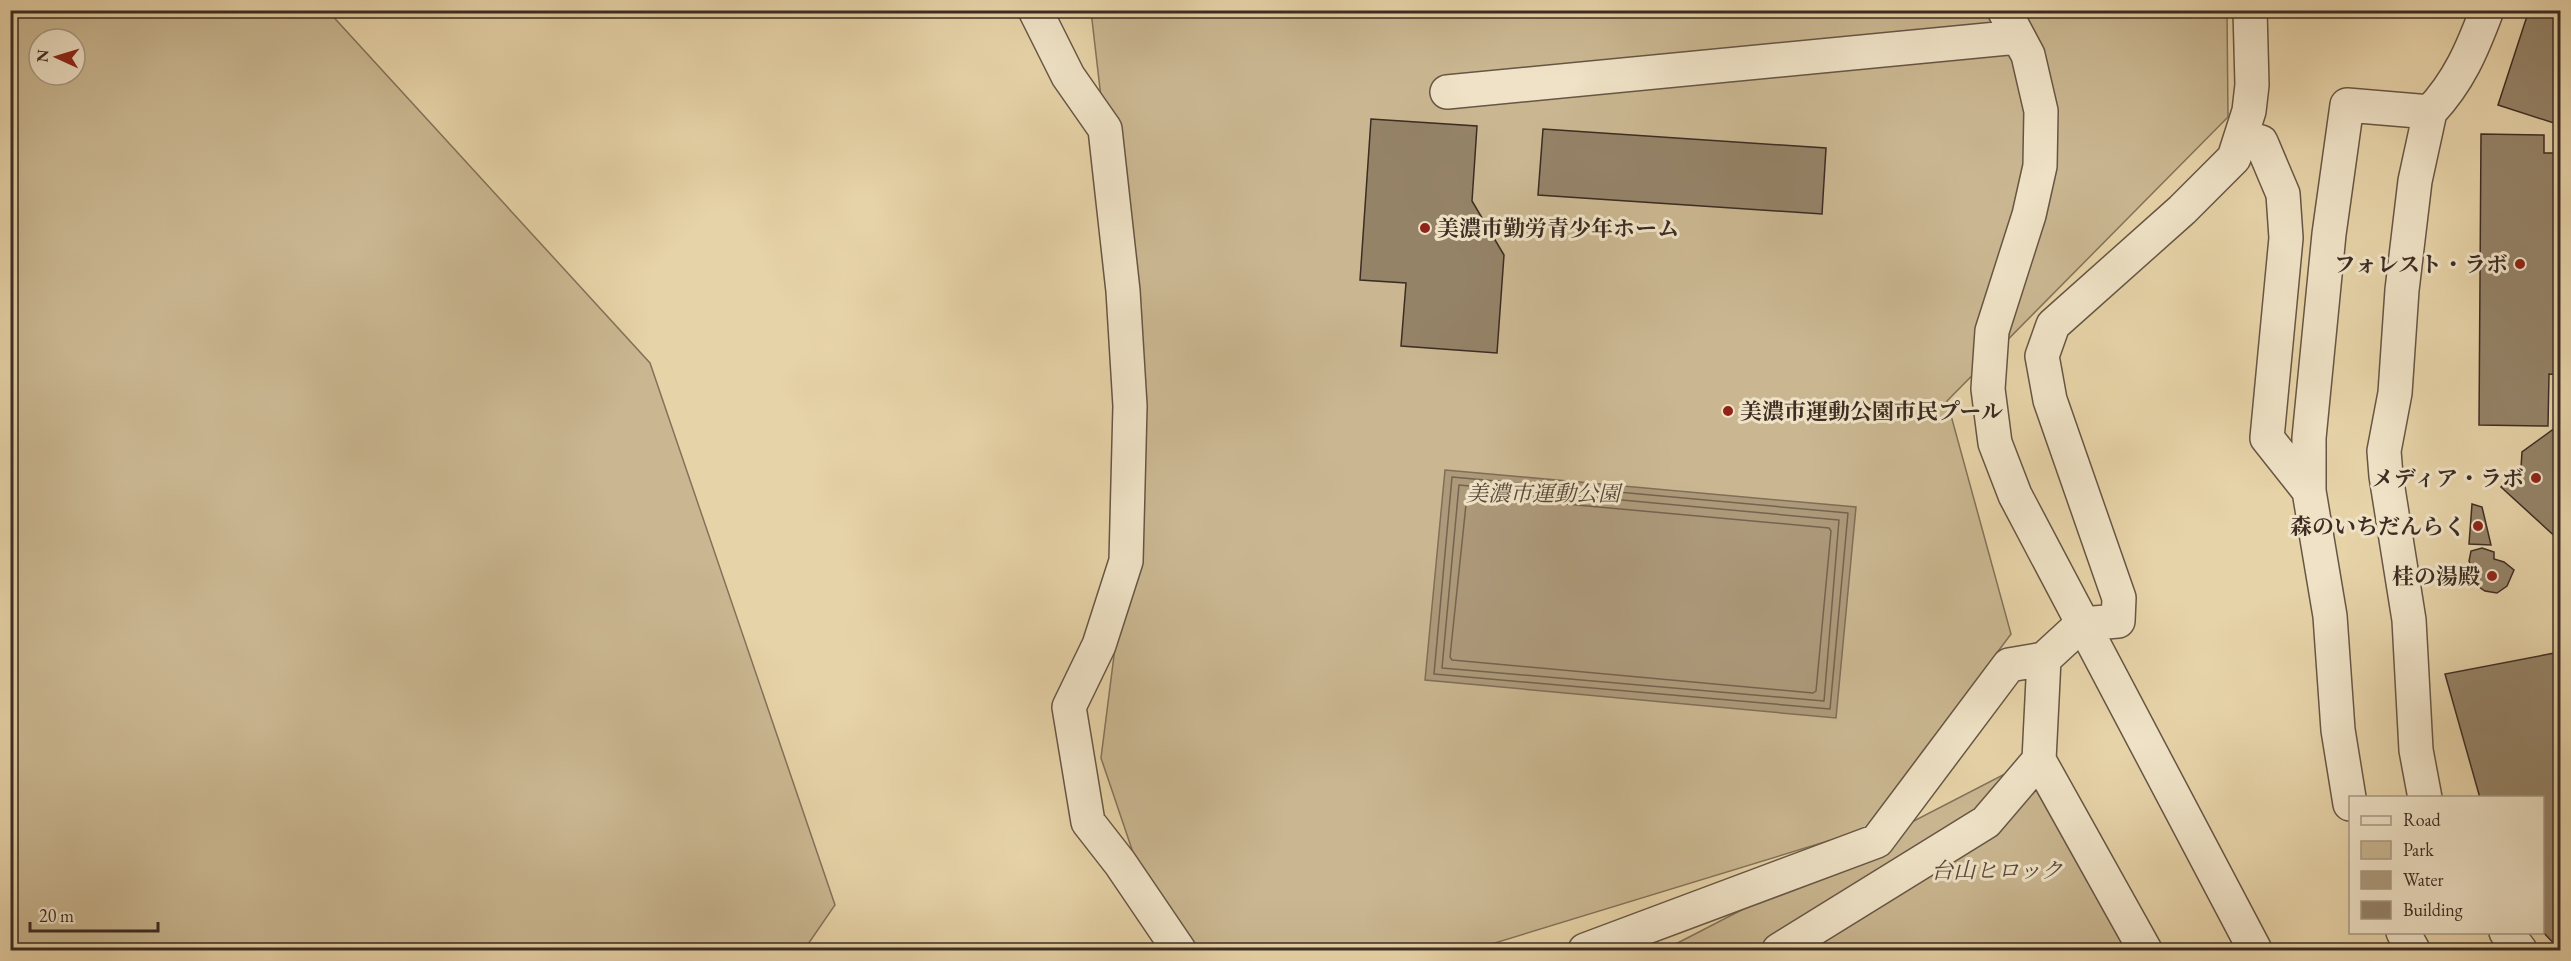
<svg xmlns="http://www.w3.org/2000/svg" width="2571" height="961" font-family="'EB Garamond','Noto Serif JP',serif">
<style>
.green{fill:#cab791;stroke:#83725a;stroke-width:1.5;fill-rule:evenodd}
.water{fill:#ad9a7b;stroke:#806e58;stroke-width:1.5}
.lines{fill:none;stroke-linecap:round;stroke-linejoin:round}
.shore{stroke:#74634f;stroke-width:1.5}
.building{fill:#958368;stroke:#3c2c23;stroke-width:1.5}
.minor-casing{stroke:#675644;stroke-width:36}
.minor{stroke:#efe2c6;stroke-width:33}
.poi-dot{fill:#8f2418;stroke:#efe2c6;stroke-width:2}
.labels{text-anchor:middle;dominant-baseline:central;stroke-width:6;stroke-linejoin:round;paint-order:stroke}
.poi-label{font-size:22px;font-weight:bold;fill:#3c2c23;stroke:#efe2c6;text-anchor:end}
.park-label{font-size:22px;font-style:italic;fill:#584839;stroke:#efe2c6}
</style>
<rect width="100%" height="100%" fill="#e7d3a8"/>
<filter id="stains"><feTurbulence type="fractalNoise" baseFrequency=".00333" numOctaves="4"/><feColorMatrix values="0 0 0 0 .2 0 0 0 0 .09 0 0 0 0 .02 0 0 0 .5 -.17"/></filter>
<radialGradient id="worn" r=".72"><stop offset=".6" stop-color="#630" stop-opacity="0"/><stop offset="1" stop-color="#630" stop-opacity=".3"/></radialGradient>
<path class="green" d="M 10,11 L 328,11 L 650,363 L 835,905 L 804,950 L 11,950 ZM 39,39 L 75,39 L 75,75 L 39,75 Z
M 1091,11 L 2227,11 L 2228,117 L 1947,401 L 2011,634 L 1864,830 L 1472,950 L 1166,950 L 1101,758 L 1126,561 L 1133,375 Z
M 2028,762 L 2138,950 L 1664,950 Z"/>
<path class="water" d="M 1445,470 L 1856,507 L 1836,718 L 1425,680 Z"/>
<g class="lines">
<path class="shore" d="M 1452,477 L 1848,513 L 1830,709 L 1434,674 Z
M 1459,485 L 1839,520 L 1824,701 L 1442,668 Z
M 1467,495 L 1829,528 L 1831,531 L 1816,691 L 1813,693 L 1452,660 L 1450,657 Z"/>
</g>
<path class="building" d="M 2299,10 L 2331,10 L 2331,15 L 2299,14 Z
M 2529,10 L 2540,10 L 2560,17 L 2560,125 L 2498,105 Z
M 2529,10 L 2540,10 L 2560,17 L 2560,125 L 2498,105 Z
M 1371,119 L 1477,126 L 1472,201 L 1504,255 L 1497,353 L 1401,346 L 1406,283 L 1360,280 Z
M 1543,129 L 1826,148 L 1822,214 L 1538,195 Z
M 2481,134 L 2544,135 L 2544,153 L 2560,153 L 2560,375 L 2549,374 L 2548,426 L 2479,425 Z
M 2481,134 L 2544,135 L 2544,153 L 2560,153 L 2560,375 L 2549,374 L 2548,426 L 2479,425 Z
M 2556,406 L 2560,406 L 2560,541 L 2501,487 L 2521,468 L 2522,452 L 2559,425 L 2555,416 Z
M 2472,504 L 2482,507 L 2491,545 L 2469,544 Z
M 2482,548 L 2494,552 L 2494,559 L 2504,562 L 2514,570 L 2507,586 L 2497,593 L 2485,591 L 2473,583 L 2472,568 L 2469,561 L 2471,551 Z
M 2560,652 L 2560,950 L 2542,931 L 2542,798 L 2480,798 L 2445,674 Z"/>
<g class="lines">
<defs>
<path id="minor" d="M 1035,10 L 1068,76 L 1105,129 L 1123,291 L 1130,406 L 1126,561 L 1099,645 L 1069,707 L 1088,822 L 1120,863 L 1179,950
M 2004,10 L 2028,55 L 2041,111 L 2040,166 L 2029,215 L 1992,331 L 1988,389 L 1995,443 L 2015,495 L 2255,950
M 1447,92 L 2018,37
M 2241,136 L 2261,142 L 2283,194 L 2286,238 L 2267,438 L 2309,491
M 2044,659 L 2039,760 L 2145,950
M 2425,798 L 2416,750 L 2409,620 L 2386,476 L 2384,451 L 2395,393 L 2402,290 L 2415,181 L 2430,112
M 2350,804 L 2338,730 L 2330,616 L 2309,491 L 2309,438 L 2329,234 L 2347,105 L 2430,112 C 2459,81 2472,50 2487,10
M 2403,932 L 2413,950
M 2506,932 L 2520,950
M 1585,950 L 1877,841 L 2009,665 L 2044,659 L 2082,624 L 2118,621 L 2119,598 L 2050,400 L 2042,356 L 2053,325 L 2182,210 L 2234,158 L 2249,111 L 2252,85 L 2250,10
M 1779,950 L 1986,822 L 2039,760"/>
</defs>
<use href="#minor" class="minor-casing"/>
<use href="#minor" class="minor"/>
</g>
<g class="poi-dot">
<circle cx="1425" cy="228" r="6"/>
<circle cx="2520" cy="264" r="6"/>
<circle cx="1728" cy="411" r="6"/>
<circle cx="2536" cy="478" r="6"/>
<circle cx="2478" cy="526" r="6"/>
<circle cx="2492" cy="576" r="6"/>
</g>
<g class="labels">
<g class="poi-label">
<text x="1437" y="228" text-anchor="start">美濃市勤労青少年ホーム</text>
<text x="2508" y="264">フォレスト・ラボ</text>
<text x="1740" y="411" text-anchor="start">美濃市運動公園市民プール</text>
<text x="2524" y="478">メディア・ラボ</text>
<text x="2466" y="526">森のいちだんらく</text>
<text x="2480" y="576">桂の湯殿</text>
</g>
<g class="park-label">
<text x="1543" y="493">美濃市運動公園</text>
<text x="1997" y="870">台山ヒロック</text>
</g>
</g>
<rect width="2571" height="961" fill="none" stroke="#e7d3a8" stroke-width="36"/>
<rect x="12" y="12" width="2547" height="937" fill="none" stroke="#3c2c23" stroke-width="3"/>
<rect x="18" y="18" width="2535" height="925" fill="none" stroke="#3c2c23" stroke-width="1.5"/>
<rect x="2349" y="796" width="195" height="138" fill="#efe2c6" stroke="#a79985" stroke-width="1.5"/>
<rect x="2361" y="816" width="30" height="9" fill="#efe2c6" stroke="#a79985" stroke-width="1.5"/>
<text x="2403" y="826" font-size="18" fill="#3c2c23">Road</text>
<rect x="2361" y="841" width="30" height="18" fill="#cab791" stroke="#a79985" stroke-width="1.5"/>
<text x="2403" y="856" font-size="18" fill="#3c2c23">Park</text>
<rect x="2361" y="871" width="30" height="18" fill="#ad9a7b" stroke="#a79985" stroke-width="1.5"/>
<text x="2403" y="886" font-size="18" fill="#3c2c23">Water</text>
<rect x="2361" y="901" width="30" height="18" fill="#958368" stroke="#a79985" stroke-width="1.5"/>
<text x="2403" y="916" font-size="18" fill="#3c2c23">Building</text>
<g transform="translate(57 57) rotate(274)"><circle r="28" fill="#efe2c6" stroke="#a79985" stroke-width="1.5"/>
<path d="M0-4.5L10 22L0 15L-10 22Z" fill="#8f2418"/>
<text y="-9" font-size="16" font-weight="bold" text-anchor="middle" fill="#3c2c23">N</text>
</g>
<path d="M30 922v9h128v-9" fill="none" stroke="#3c2c23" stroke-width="3"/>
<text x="39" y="922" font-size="18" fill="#3c2c23" stroke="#efe2c6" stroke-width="4.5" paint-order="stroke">20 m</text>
<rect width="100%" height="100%" filter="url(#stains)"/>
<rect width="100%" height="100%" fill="url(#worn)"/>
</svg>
